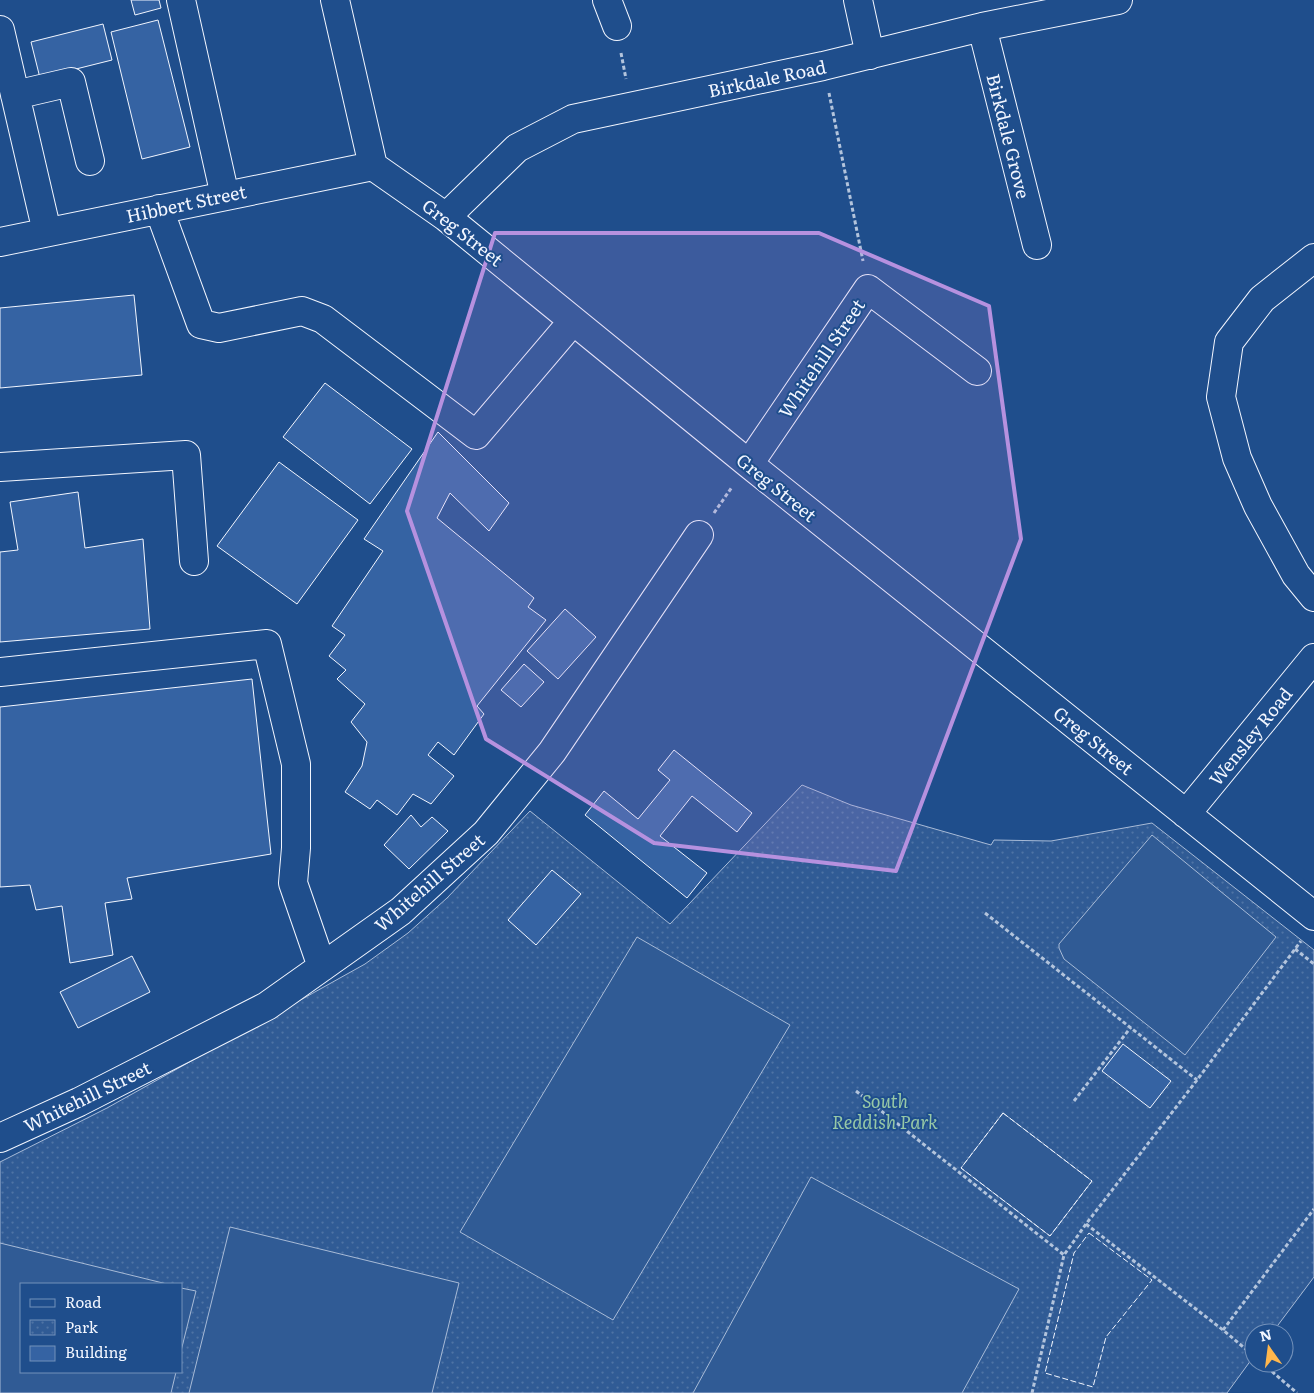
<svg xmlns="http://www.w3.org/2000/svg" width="1314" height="1393" font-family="Literata,serif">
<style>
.park{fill:url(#park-dots);stroke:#a8bbd7;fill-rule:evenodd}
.built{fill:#305b95;stroke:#a8bbd7}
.building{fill:#3563a3;stroke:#f2f6ff}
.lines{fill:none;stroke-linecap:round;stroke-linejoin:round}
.minor-casing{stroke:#f2f6ff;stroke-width:30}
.path{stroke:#b3c4dc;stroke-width:3;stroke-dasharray:4 2.5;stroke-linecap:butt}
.minor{stroke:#1f4e8c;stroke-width:28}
.fence{stroke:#f2f6ff;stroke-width:1;stroke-dasharray:6 2.5;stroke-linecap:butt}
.marked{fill:#b691df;fill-opacity:0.2;stroke:#b691df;stroke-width:4;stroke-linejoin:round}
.labels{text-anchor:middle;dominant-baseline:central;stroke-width:4;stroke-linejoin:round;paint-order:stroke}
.street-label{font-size:18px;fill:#f2f6ff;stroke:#1f4e8c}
.park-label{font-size:18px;font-style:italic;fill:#97c8a6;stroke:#1f4e8c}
</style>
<defs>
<pattern id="park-dots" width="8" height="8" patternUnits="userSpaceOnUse" patternTransform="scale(1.25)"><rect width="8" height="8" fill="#305b95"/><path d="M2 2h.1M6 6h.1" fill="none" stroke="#4e73a5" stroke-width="1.8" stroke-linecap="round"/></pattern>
</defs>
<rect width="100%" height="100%" fill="#1f4e8c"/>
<path class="park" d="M 802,785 L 851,805 L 991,845 L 994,840 L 1051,841 L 1152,823 L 1314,950 L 1314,1277 L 1272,1333 L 1254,1333 L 1254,1356 L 1227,1393 L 0,1393 L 0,1162 L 107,1108 L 365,964 L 408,933 L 447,898 L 530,811 L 670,924 ZM 21,1284 L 181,1284 L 181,1372 L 21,1372 Z"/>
<path class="built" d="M 1152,835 L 1276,937 L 1185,1055 L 1064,959 L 1059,948 L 1059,944 Z
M 637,937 L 790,1025 L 613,1320 L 460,1232 Z
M 1003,1113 L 1092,1181 L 1050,1236 L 961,1168 Z
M 811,1177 L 1019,1289 L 962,1393 L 693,1393 Z
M 230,1227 L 459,1283 L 432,1393 L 189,1393 Z
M 0,1243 L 167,1284 L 21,1284 L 21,1372 L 176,1372 L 171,1393 L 0,1393 Z
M 181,1288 L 196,1291 L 181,1351 Z"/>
<path class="building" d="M 131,0 L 159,0 L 161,8 L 135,15 Z
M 158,20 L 190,147 L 142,159 L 111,32 Z
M 103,24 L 112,60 L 40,78 L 31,42 Z
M 134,295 L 142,375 L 0,388 L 0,308 Z
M 325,383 L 412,449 L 370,504 L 283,437 Z
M 438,432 L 509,503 L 489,531 L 450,493 L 437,518 L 534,598 L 528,607 L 546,620 L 477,706 L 484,714 L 454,755 L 438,742 L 428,755 L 454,776 L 431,804 L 413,794 L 397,815 L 377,800 L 370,809 L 345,792 L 362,766 L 367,742 L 351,722 L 365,704 L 337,679 L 346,670 L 329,656 L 345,635 L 332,626 L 383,551 L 364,539 Z
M 279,462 L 358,520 L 297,604 L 217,546 Z
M 78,492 L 85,548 L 143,539 L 150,629 L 0,642 L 0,552 L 18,550 L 10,502 Z
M 565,609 L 596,637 L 558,679 L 527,651 Z
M 524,664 L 544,682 L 521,707 L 501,690 Z
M 252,679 L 271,854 L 127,878 L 132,899 L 105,903 L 113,955 L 70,963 L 62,906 L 36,910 L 30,885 L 0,887 L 0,707 Z
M 674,750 L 752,813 L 737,832 L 692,796 L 660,836 L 707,873 L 687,898 L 585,815 L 604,791 L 638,819 L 670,780 L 658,770 Z
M 411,815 L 421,827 L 432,817 L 448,831 L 409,869 L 384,845 Z
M 552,870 L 581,894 L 536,945 L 508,920 Z
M 132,956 L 150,992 L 78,1028 L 60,992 Z
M 1123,1044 L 1171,1081 L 1150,1108 L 1102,1071 Z"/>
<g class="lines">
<defs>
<path id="minor" d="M 181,0 L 225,196
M 335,0 L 373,166 L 446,217 L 749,464 L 1314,916
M 607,0 L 617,26
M 858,0 L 870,55
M 982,27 L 1037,245
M 0,30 L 47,232
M 15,95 L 71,82 L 90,161
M 159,209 L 201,324 L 219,328 L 302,311 L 323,319 L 476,435 L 573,321
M 446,217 L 517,148 L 573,119 L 823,66 L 982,27 L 1118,0
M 0,242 L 373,166
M 1314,258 L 1262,299 L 1229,342 L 1221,397 L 1237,458 L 1258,506 L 1296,575 L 1314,597
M 749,464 L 868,289 L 977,371
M 0,467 L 186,455 L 194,561
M 0,672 L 267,644 L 296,764 L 296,848 L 293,883 L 322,967
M 1186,814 L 1314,658
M 0,1138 L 79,1102 L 267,1006 L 401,911 L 486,833 L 552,752 L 699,535"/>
</defs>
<use href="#minor" class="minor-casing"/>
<path class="path" d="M 621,53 L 626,79
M 829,93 L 863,261
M 714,513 L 732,487
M 985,913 L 1197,1080
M 1295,949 L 1314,964
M 856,1091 L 1064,1255
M 1074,1101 L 1131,1027
M 1086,1224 L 1223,1330 L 1254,1356
M 1223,1330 L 1314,1209
M 1262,1363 L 1297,1393
M 1032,1393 L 1064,1255 L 1086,1224 L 1197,1080 L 1301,941"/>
<use href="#minor" class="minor"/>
<path class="fence" d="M 1003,1113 L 1092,1181 L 1050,1236 L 961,1168 Z
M 1089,1233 L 1152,1280 L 1106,1337 L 1093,1387 L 1045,1373 L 1074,1253 Z"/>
</g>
<path class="marked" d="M 495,233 L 819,233 L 989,306 L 1021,539 L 896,871 L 654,843 L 486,739 L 407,511 Z"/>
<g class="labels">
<g class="street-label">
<text transform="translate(767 78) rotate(-12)">Birkdale Road</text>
<text transform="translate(1009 136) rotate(76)">Birkdale Grove</text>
<text transform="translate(186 203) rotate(-12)">Hibbert Street</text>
<text transform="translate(463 232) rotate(38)">Greg Street</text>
<text transform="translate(821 358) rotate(-56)">Whitehill Street</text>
<text transform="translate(777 487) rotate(39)">Greg Street</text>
<text transform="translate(1250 736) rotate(-51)">Wensley Road</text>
<text transform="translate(1094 740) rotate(39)">Greg Street</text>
<text transform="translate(429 882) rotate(-41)">Whitehill Street</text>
<text transform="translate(87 1096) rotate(-26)">Whitehill Street</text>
</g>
<g class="park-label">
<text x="885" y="1100">South<tspan x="885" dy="21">Reddish Park</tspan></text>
</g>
</g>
<rect x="20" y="1283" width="162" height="90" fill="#1f4e8c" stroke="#7391ba"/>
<rect x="30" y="1299" width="25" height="8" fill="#1f4e8c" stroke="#7391ba"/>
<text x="65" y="1308" font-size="15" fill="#f2f6ff">Road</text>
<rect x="30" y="1320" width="25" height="15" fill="url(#park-dots)" stroke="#7391ba"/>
<text x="65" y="1333" font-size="15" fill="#f2f6ff">Park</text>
<rect x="30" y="1346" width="25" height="15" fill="#3563a3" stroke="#7391ba"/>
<text x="65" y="1358" font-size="15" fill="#f2f6ff">Building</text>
<g transform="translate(1269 1348) rotate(346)"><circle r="24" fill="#1f4e8c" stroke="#7391ba"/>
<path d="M0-4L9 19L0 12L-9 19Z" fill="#ffb74d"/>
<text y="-8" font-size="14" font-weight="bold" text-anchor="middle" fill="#f2f6ff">N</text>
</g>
</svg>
